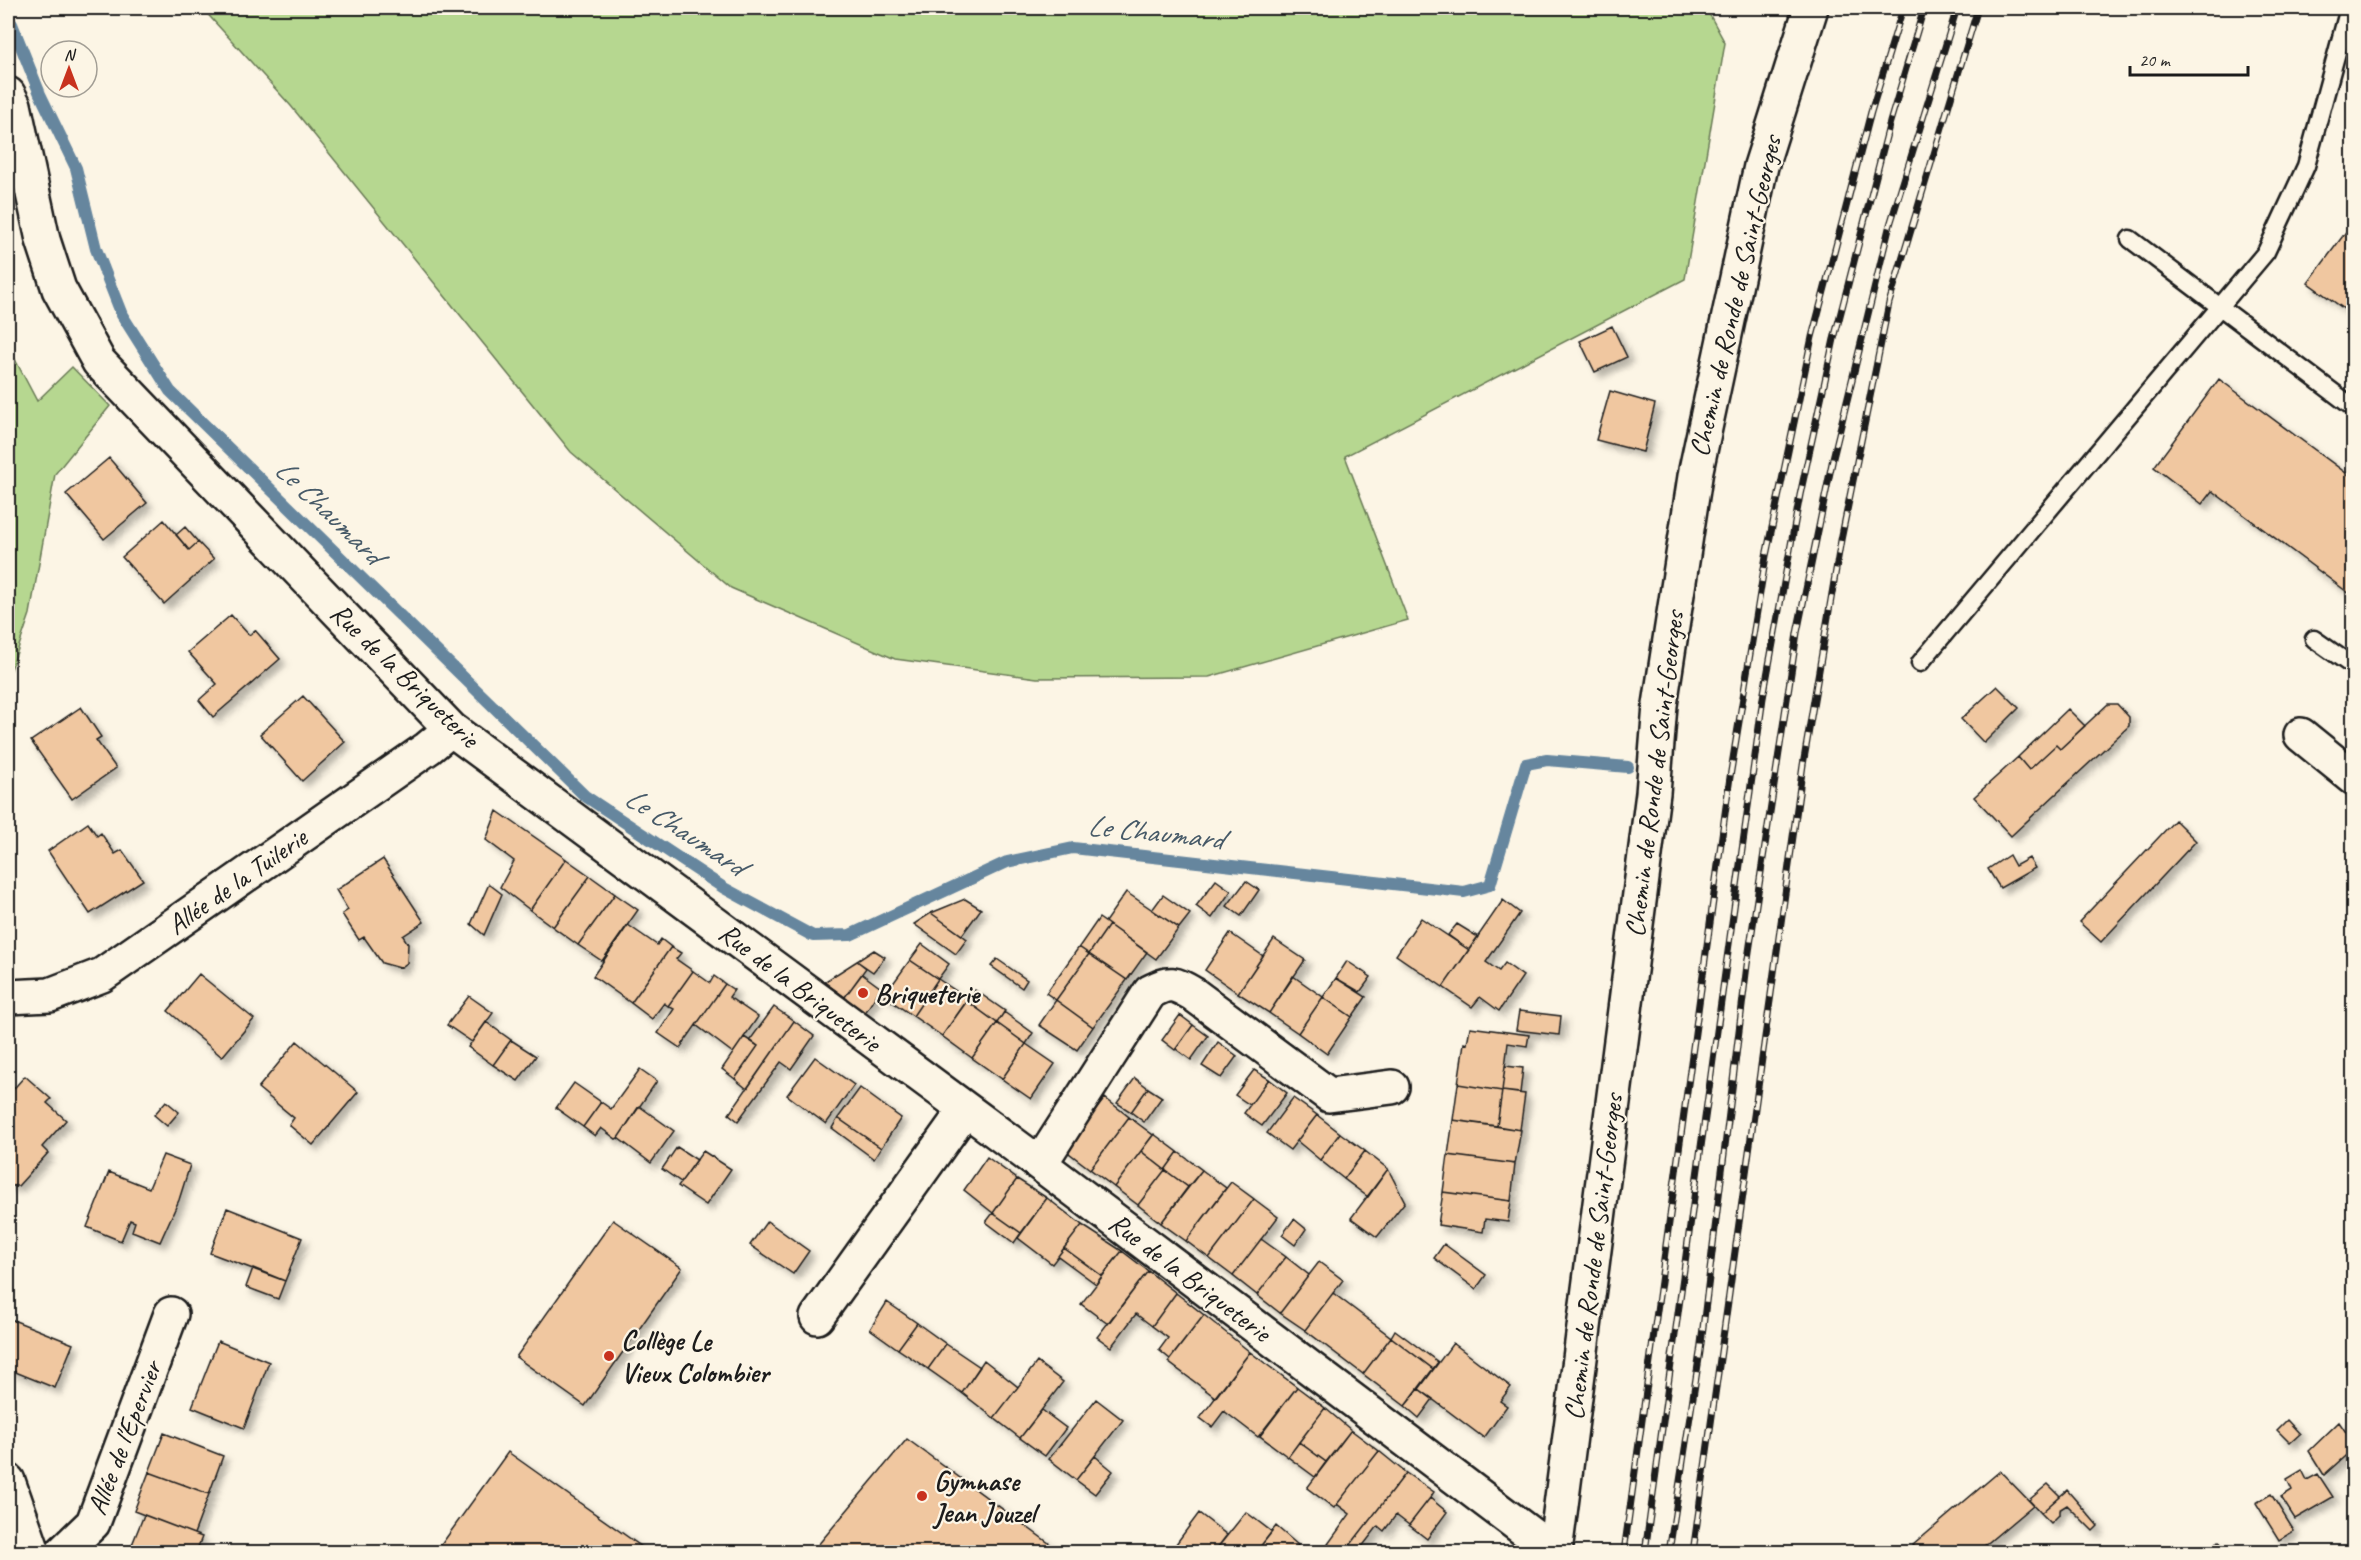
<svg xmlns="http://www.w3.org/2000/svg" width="2361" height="1560" font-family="Caveat,sans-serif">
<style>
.green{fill:#b6d790;stroke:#697a56;stroke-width:1.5}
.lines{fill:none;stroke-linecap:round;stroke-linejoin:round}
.stream{stroke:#66869e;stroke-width:12}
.building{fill:#f0c7a0;stroke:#1c1c1c;stroke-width:1.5;filter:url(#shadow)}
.service-casing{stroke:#1c1c1c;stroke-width:21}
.minor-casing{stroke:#1c1c1c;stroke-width:38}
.service{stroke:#fcf5e5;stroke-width:16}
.minor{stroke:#fcf5e5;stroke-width:33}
.rail-casing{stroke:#1c1c1c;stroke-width:7}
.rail{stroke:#fcf5e5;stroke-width:4.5;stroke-dasharray:14;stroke-linecap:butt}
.poi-dot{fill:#c8321e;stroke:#fcf5e5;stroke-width:2}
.labels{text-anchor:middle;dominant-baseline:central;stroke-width:4.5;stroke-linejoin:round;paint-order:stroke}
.street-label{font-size:28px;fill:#1c1c1c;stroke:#fcf5e5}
.poi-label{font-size:28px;font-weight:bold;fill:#1c1c1c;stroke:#fcf5e5;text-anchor:start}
.water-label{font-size:30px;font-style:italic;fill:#475a68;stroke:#fcf5e5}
</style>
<defs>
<filter id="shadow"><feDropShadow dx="5.5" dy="5.5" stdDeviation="3" flood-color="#0004"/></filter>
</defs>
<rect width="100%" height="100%" fill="#fcf5e5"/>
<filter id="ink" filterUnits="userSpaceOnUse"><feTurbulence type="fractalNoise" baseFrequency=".0167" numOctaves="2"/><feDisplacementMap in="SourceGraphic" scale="12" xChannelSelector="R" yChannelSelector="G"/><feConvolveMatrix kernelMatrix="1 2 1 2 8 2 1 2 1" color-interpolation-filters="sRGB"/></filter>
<g filter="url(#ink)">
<path class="green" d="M 202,8 L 1706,8 L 1725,43 L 1685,279 L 1345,456 L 1408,620 L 1209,677 L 1037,678 L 895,659 L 731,588 L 571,452 L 291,106 Z
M 8,346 L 37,401 L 72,367 L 110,406 L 55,474 L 30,614 L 8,678 Z"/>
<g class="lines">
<path class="stream" d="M 8,20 L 12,24 L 40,94 L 76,168 L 96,249 L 122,315 L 170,391 L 585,796 L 724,888 L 813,936 L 850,935 L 1007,862 L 1073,848 L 1464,892 L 1490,885 L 1526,764 L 1547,760 L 1628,767"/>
</g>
<path class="building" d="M 2354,221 L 2354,316 L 2308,283 Z
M 1612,326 L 1627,357 L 1595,372 L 1580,341 Z
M 2219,379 L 2354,479 L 2354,597 L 2212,491 L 2202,504 L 2154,467 Z
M 1610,391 L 1655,404 L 1643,452 L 1596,440 Z
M 109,458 L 147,503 L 104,539 L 66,494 Z
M 164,520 L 189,550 L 198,542 L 214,559 L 164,604 L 122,557 Z
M 185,527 L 198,542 L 189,550 L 176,535 Z
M 231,615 L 249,635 L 255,630 L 280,659 L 213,717 L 199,700 L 217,684 L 188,652 Z
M 1997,686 L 2019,708 L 1984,743 L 1961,719 Z
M 303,696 L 345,742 L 302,781 L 260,734 Z
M 2108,704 L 2117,704 L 2129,717 L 2129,726 L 2011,836 L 1974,797 L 2018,757 L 2029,770 L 2056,745 L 2060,749 Z
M 81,707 L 101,737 L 96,740 L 116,768 L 72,799 L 31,741 Z
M 2068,709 L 2085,726 L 2060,749 L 2056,745 L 2029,770 L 2018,757 Z
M 497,811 L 566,859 L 530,910 L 500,887 L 514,861 L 486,840 Z
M 2175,820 L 2196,841 L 2101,942 L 2079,922 Z
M 88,823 L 97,836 L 101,833 L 115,854 L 122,850 L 143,880 L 90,914 L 48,851 Z
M 2009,855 L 2015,866 L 2029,858 L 2035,868 L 2000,888 L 1988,869 Z
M 383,859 L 424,922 L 403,936 L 408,944 L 407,963 L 400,968 L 382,963 L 364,937 L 359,940 L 342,914 L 348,910 L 336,890 Z
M 566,859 L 590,876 L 553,927 L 530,910 Z
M 590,876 L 615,894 L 578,945 L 553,927 Z
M 1216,880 L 1231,891 L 1212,918 L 1196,906 Z
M 1246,881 L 1259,890 L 1241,916 L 1227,906 Z
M 489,884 L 502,894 L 484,935 L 471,924 Z
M 1126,892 L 1179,928 L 1156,959 L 1105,922 Z
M 615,894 L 638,910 L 602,961 L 578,945 Z
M 1163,895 L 1190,914 L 1179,928 L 1152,910 Z
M 965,899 L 981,909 L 962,935 L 931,913 Z
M 1503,900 L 1520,913 L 1486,962 L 1499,971 L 1505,963 L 1523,976 L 1499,1011 L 1480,997 L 1472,1007 L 1443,987 Z
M 931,913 L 967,939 L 956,954 L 914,924 Z
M 1099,918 L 1109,925 L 1089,954 L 1079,947 Z
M 1421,918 L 1469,950 L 1443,987 L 1396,955 Z
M 1457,924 L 1478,937 L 1469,950 L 1448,935 Z
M 628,925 L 657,945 L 661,939 L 671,947 L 631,1003 L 593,976 Z
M 1109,925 L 1147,952 L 1127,980 L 1089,954 Z
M 1230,933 L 1263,956 L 1238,993 L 1205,970 Z
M 1274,939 L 1305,960 L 1269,1013 L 1238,993 Z
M 922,944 L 949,964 L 938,979 L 910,960 Z
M 671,947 L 681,953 L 676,959 L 693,971 L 668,1006 L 664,1003 L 652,1019 L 631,1003 Z
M 1079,947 L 1089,954 L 1056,1000 L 1046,993 Z
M 874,950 L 885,957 L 873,972 L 857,961 Z
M 1089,954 L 1127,980 L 1093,1027 L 1056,1000 Z
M 997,959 L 1027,980 L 1022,988 L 991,966 Z
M 910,960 L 938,979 L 913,1016 L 884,996 Z
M 857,961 L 866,968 L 845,997 L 824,982 Z
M 1347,961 L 1371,977 L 1360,992 L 1336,978 Z
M 693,971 L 710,983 L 714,976 L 725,984 L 680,1048 L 658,1033 L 674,1009 L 668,1006 Z
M 199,974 L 254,1019 L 222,1057 L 168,1011 Z
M 862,974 L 881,988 L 865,1013 L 844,998 Z
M 1293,976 L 1323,997 L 1298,1033 L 1269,1013 Z
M 1336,978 L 1366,997 L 1352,1017 L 1323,997 Z
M 938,979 L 968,999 L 942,1036 L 913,1016 Z
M 725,984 L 734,990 L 729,997 L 758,1017 L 733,1053 L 696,1025 Z
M 975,990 L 1005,1011 L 997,1023 L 967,1001 Z
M 469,996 L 493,1013 L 472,1042 L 447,1025 Z
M 1323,997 L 1352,1017 L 1327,1054 L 1298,1033 Z
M 1056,1000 L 1093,1027 L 1077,1050 L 1039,1025 Z
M 967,1001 L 997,1023 L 972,1058 L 942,1036 Z
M 774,1007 L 794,1021 L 747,1089 L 735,1079 L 758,1046 L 750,1040 Z
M 1519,1011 L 1561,1016 L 1559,1035 L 1516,1030 Z
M 1004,1012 L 1033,1033 L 1026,1044 L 997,1023 Z
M 1180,1015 L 1193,1025 L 1175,1050 L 1162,1040 Z
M 794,1021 L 814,1036 L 791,1069 L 781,1062 L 738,1121 L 729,1114 Z
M 486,1022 L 511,1040 L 493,1065 L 468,1047 Z
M 997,1023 L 1026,1044 L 1002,1079 L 972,1058 Z
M 1193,1025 L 1208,1036 L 1191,1060 L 1176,1049 Z
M 1470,1027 L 1529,1035 L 1527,1046 L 1508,1043 L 1502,1091 L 1458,1084 L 1464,1043 L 1467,1044 Z
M 744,1037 L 758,1046 L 735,1079 L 722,1069 Z
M 511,1040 L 536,1056 L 518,1081 L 493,1065 Z
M 297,1041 L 358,1092 L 313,1145 L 289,1125 L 294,1118 L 258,1088 Z
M 1218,1042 L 1237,1056 L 1221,1078 L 1202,1066 Z
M 1026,1044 L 1055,1064 L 1031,1099 L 1002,1079 Z
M 815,1057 L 854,1085 L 826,1124 L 787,1095 Z
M 1505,1066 L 1523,1068 L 1520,1093 L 1502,1091 Z
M 640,1069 L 657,1081 L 618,1138 L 616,1139 L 601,1128 L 595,1136 L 583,1127 L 601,1102 L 611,1109 Z
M 1254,1070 L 1269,1079 L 1250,1105 L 1235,1095 Z
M 25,1076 L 51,1099 L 47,1103 L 66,1120 L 42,1147 L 48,1153 L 18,1186 L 11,1186 L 8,1184 L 8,1095 Z
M 1135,1078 L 1148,1088 L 1131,1112 L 1117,1103 Z
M 1269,1079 L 1287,1093 L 1262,1126 L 1244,1113 Z
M 574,1083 L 601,1102 L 583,1127 L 556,1108 Z
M 1458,1084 L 1502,1091 L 1497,1126 L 1453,1120 Z
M 860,1088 L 901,1118 L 881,1148 L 838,1118 Z
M 1148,1088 L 1162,1097 L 1144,1122 L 1131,1112 Z
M 1502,1091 L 1525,1094 L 1520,1130 L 1497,1126 Z
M 1105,1098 L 1129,1117 L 1090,1169 L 1065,1150 Z
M 1293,1098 L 1317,1115 L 1290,1150 L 1267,1133 Z
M 166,1101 L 179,1112 L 167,1126 L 154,1115 Z
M 639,1106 L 674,1131 L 651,1163 L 618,1138 Z
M 1317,1115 L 1340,1133 L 1320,1160 L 1297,1141 Z
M 1129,1117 L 1153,1135 L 1114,1187 L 1090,1169 Z
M 838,1118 L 881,1148 L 874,1159 L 832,1128 Z
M 1453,1120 L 1521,1130 L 1515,1164 L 1448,1155 Z
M 1340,1133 L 1365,1151 L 1344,1179 L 1320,1160 Z
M 1154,1134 L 1178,1152 L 1165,1170 L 1141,1151 Z
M 677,1147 L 697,1160 L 681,1182 L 662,1169 Z
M 703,1151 L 731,1169 L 706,1205 L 678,1186 Z
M 1141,1151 L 1165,1170 L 1138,1205 L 1114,1187 Z
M 1365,1151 L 1388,1169 L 1368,1197 L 1344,1179 Z
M 1178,1152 L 1202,1170 L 1188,1187 L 1165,1170 Z
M 163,1155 L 190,1165 L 179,1200 L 160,1242 L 132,1231 L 135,1222 L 130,1220 L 121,1241 L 87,1227 L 109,1172 L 149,1188 Z
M 1448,1155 L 1515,1164 L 1511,1201 L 1443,1192 Z
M 987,1157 L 1017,1179 L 993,1213 L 964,1190 Z
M 1388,1169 L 1405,1202 L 1377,1237 L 1351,1218 Z
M 1165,1170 L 1188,1187 L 1161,1223 L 1138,1205 Z
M 1202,1170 L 1226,1188 L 1186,1241 L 1161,1223 Z
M 1017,1179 L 1047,1198 L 1021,1233 L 993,1213 Z
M 1231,1182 L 1254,1199 L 1209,1258 L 1186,1241 Z
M 1443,1192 L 1511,1201 L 1508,1222 L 1485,1219 L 1483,1232 L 1438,1225 Z
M 1047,1198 L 1082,1225 L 1052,1264 L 1018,1238 Z
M 1254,1199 L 1278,1217 L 1233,1276 L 1209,1258 Z
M 227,1208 L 302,1238 L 285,1281 L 210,1253 Z
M 993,1213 L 1021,1233 L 1014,1243 L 986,1222 Z
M 1294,1219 L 1306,1229 L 1295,1245 L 1282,1235 Z
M 613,1220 L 682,1268 L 585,1406 L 516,1357 Z
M 767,1221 L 809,1251 L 793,1274 L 750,1245 Z
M 1082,1225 L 1122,1251 L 1102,1276 L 1064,1248 Z
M 1261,1239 L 1286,1257 L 1257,1295 L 1233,1276 Z
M 1444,1244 L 1486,1275 L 1476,1289 L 1434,1258 Z
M 1064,1248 L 1102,1276 L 1096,1284 L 1058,1256 Z
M 1122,1251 L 1148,1271 L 1108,1324 L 1081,1304 Z
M 1286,1257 L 1309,1275 L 1280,1313 L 1257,1295 Z
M 1319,1262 L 1343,1280 L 1305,1330 L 1280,1313 Z
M 253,1268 L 285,1281 L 278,1299 L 246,1287 Z
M 1148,1271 L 1176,1293 L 1152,1326 L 1136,1314 L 1111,1347 L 1097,1337 Z
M 1176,1293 L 1204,1315 L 1170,1359 L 1159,1350 L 1168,1338 L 1152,1326 Z
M 1333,1293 L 1391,1337 L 1363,1374 L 1305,1330 Z
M 887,1302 L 917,1323 L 898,1349 L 870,1329 Z
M 1204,1315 L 1250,1352 L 1215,1397 L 1168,1362 Z
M 8,1318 L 73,1344 L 55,1388 L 8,1369 Z
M 917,1323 L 946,1344 L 928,1369 L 898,1349 Z
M 1395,1330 L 1438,1362 L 1433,1369 L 1391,1337 Z
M 1391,1337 L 1433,1369 L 1405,1406 L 1363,1374 Z
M 218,1341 L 269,1362 L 244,1428 L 192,1407 Z
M 1453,1343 L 1511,1387 L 1500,1401 L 1507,1406 L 1484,1438 L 1419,1389 Z
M 946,1344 L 980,1367 L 962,1393 L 928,1369 Z
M 1250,1352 L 1297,1387 L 1258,1437 L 1224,1411 L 1212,1427 L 1200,1418 Z
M 984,1360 L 1018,1387 L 994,1418 L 962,1393 Z
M 1037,1362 L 1063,1382 L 1020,1438 L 994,1418 Z
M 1297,1387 L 1325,1408 L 1288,1457 L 1260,1436 Z
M 1419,1389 L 1433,1399 L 1419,1418 L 1405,1406 Z
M 1096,1399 L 1123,1420 L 1076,1480 L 1049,1459 Z
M 1325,1408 L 1351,1430 L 1326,1462 L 1299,1442 Z
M 1042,1410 L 1066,1428 L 1045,1456 L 1020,1438 Z
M 2287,1420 L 2300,1434 L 2290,1443 L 2277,1430 Z
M 2339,1422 L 2354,1444 L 2354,1448 L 2324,1475 L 2309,1451 Z
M 1351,1430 L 1379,1451 L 1334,1508 L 1307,1488 Z
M 164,1433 L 223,1456 L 209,1494 L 149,1472 Z
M 907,1439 L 1061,1552 L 812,1552 Z
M 1299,1442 L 1326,1462 L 1315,1477 L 1288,1457 Z
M 1379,1451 L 1406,1473 L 1345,1552 L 1340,1552 L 1328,1544 L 1350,1514 L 1337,1504 Z
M 508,1452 L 649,1552 L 436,1552 Z
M 1095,1456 L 1113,1471 L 1095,1494 L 1076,1480 Z
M 2302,1470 L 2307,1480 L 2318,1474 L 2333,1497 L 2295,1519 L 2281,1497 L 2292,1490 L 2287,1479 Z
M 2000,1471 L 2033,1505 L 1977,1552 L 1919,1552 L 1913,1545 Z
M 149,1472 L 209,1494 L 194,1534 L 134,1511 Z
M 1406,1473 L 1434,1492 L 1430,1498 L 1409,1525 L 1396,1515 L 1384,1531 L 1378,1526 L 1358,1552 L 1345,1552 Z
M 2048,1484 L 2060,1496 L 2041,1513 L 2029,1500 Z
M 2067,1490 L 2098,1526 L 2093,1531 L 2067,1505 L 2059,1510 L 2059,1515 L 2051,1523 L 2041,1513 Z
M 2271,1494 L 2294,1531 L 2279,1540 L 2256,1503 Z
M 1430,1498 L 1447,1512 L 1427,1539 L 1409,1525 Z
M 1246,1512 L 1272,1532 L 1256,1552 L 1214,1552 Z
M 1199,1513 L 1227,1535 L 1214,1552 L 1170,1552 Z
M 144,1515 L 202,1537 L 196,1552 L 129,1552 Z
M 1276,1526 L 1298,1545 L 1292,1552 L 1256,1552 Z
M 2219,1541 L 2226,1552 L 2207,1552 L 2205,1550 Z"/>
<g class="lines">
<defs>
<path id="service" d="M 2130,239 L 2354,408
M 2314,639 L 2354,667
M 1920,663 L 2266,252 L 2306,166 L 2349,8"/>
<path id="minor" d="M 8,94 L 14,105 L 43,240 L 59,289 L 99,362 L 451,729 L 1040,1164 L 1554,1552
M 2301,735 L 2354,778
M 8,997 L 50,995 L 102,975 L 428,748 L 451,729
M 1040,1164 L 1150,992 C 1170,981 1174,983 1193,994 L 1329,1095 L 1392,1087
M 817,1317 L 965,1110
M 8,1481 L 33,1552
M 63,1552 L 93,1523 L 171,1314
M 1555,1552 L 1653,793 L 1660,705 L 1696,470 L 1761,166 L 1811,8"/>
</defs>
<use href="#service" class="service-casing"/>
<use href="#minor" class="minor-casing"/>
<use href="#service" class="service"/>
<use href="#minor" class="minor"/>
<defs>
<path id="rail" d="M 1624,1552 L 1730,777 L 1766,556 L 1812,337 L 1871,112 L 1903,8
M 1645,1552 L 1763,698 L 1800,495 L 1834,339 L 1890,122 L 1924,8
M 1669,1552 L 1700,1352 L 1747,965 L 1797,633 L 1833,458 L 1889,228 L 1957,8
M 1693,1552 L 1803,765 L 1841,540 L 1889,303 L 1978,8"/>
</defs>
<use href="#rail" class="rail-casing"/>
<use href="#rail" class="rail"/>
</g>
</g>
<g class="poi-dot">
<circle cx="863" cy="993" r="6"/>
<circle cx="609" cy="1356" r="6"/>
<circle cx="922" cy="1496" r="6"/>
</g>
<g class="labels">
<g class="street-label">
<text transform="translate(1735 296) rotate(-77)">Chemin de Ronde de Saint-Georges</text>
<text transform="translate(405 675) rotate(44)">Rue de la Briqueterie</text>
<text transform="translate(1654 774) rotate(-83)">Chemin de Ronde de Saint-Georges</text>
<text transform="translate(237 881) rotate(-35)">Allée de la Tuilerie</text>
<text transform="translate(800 987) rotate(37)">Rue de la Briqueterie</text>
<text transform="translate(1593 1257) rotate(-83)">Chemin de Ronde de Saint-Georges</text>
<text transform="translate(1190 1277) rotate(37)">Rue de la Briqueterie</text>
<text transform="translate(124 1438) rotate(-69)">Allée de l'Epervier</text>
</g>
<g class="poi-label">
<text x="875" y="993">Briqueterie</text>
<text x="621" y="1340">Collège Le<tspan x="621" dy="32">Vieux Colombier</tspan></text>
<text x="934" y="1480">Gymnase<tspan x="934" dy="32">Jean Jouzel</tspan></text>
</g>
<g class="water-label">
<text transform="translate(329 511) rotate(44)">Le Chaumard</text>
<text transform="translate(685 831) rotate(33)">Le Chaumard</text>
<text transform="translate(1155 832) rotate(6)">Le Chaumard</text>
</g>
</g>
<rect width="2361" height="1560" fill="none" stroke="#fcf5e5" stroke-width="30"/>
<rect x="15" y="15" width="2331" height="1530" fill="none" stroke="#1c1c1c" stroke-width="2" filter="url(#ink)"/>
<g transform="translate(69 69)"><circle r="28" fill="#fcf5e5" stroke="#a29e95" stroke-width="1.5"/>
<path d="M0-4.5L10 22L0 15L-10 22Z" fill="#c8321e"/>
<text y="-9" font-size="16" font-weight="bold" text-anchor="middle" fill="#1c1c1c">N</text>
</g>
<path d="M2130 66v9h118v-9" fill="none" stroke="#1c1c1c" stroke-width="3"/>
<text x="2139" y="66" font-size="18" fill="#1c1c1c" stroke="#fcf5e5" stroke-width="4.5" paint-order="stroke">20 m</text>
</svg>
